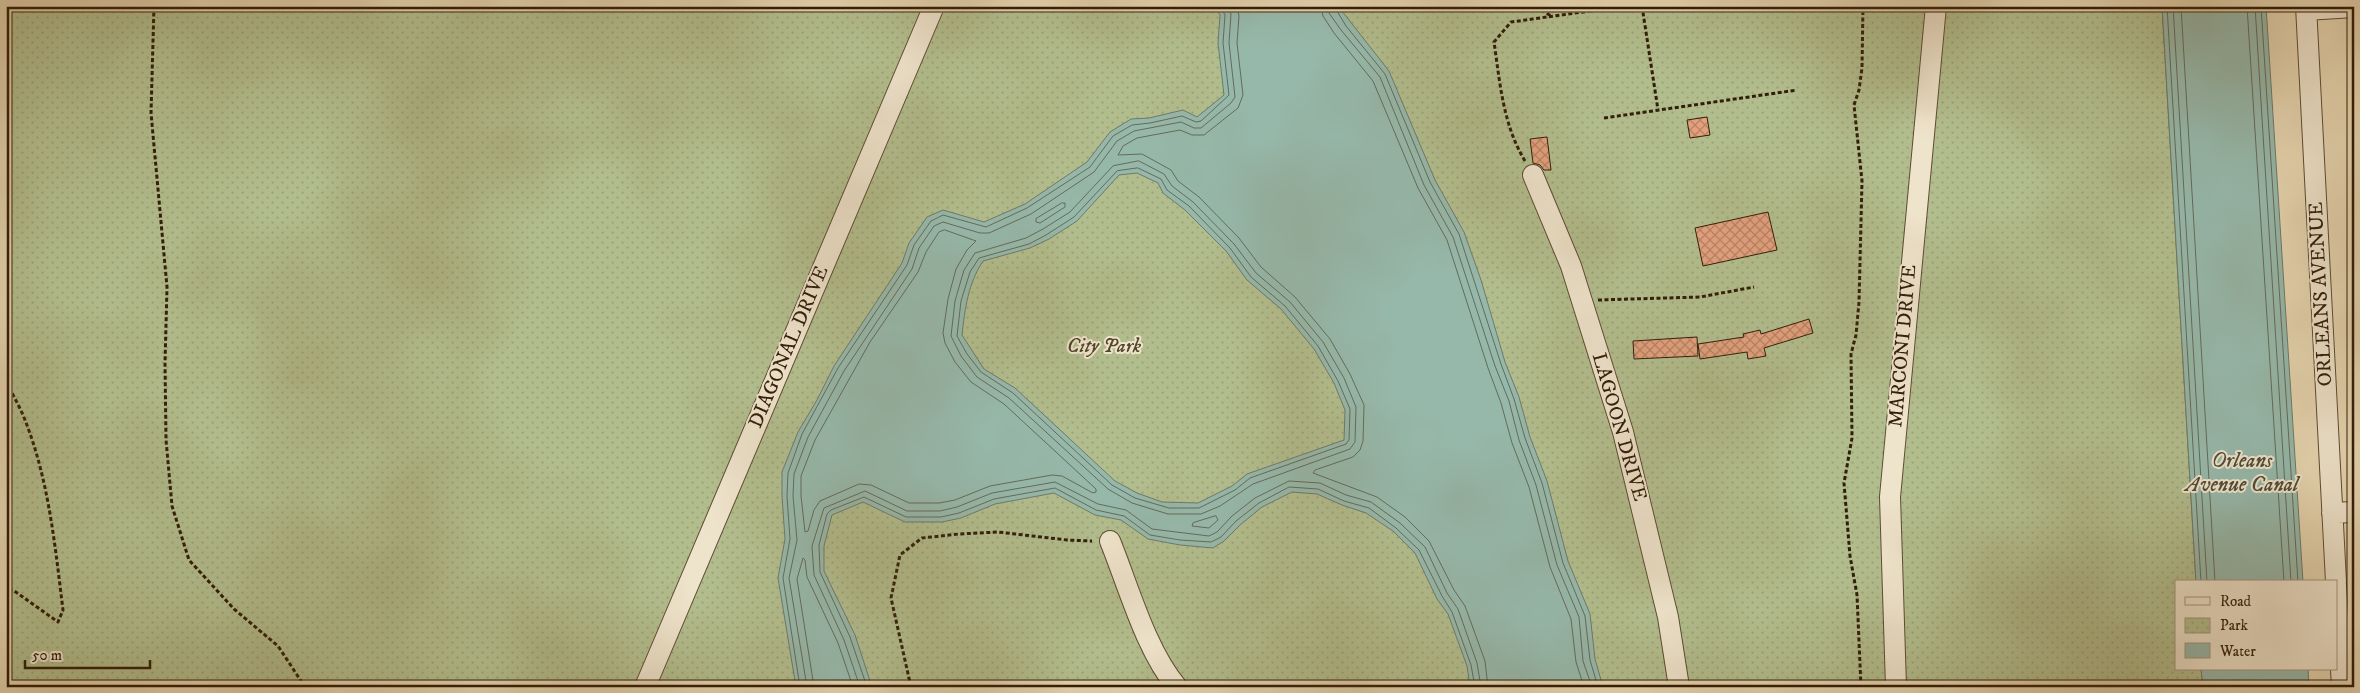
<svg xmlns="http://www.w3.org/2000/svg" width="2360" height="693" font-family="'IM FELL DW Pica',serif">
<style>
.park{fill:url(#park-dots);stroke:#726e4b}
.water{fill:#96b8aa;stroke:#6e7a6a;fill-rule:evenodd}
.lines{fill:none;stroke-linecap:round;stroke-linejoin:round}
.shore{stroke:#646b5a;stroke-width:1}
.building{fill:url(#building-cross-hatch);stroke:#311e09}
.minor-casing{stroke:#5e4c32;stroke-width:22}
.path{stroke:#311e09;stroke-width:3;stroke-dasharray:4 2.5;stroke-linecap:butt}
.minor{stroke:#eee3cb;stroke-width:20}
.labels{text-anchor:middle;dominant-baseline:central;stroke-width:4;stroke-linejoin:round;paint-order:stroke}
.street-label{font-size:20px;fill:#311e09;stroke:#eee3cb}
.park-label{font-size:20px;font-style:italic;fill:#51462a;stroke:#eee3cb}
.water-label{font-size:21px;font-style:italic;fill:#4f4c39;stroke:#eee3cb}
</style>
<defs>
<pattern id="park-dots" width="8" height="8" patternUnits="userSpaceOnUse" patternTransform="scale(1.25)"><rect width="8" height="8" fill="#b2bd8d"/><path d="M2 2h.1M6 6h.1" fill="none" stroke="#9aa278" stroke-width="1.8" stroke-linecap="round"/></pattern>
<pattern id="building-cross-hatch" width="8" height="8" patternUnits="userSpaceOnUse" patternTransform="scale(1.25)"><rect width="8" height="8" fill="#e3a17e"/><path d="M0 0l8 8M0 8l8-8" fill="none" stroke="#b98365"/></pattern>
</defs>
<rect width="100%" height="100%" fill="#e5d4af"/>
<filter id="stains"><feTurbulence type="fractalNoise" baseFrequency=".004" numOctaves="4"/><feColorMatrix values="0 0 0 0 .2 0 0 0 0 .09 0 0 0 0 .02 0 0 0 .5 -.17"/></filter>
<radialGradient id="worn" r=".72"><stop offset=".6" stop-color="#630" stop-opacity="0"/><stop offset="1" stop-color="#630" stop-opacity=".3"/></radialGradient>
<path class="park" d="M 6,6 L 2162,6 L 2196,582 L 2176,582 L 2176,669 L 2201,669 L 2203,687 L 6,687 Z"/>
<path class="water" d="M 1214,6 L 1338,6 L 1389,71 L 1435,180 L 1464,232 L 1481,280 L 1505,362 L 1519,397 L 1530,437 L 1547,481 L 1568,561 L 1590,614 L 1595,659 L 1603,687 L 1470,687 L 1467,666 L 1448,614 L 1437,599 L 1415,553 L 1393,531 L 1366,513 L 1342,505 L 1317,494 L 1292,492 L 1262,507 L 1240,525 L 1224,541 L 1213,548 L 1180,545 L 1148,539 L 1121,520 L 1095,515 L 1054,493 L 995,504 L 961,518 L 942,522 L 905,522 L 863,502 L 832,515 L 824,546 L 824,571 L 855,635 L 872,687 L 796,687 L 778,578 L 785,539 L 782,496 L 782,472 L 798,432 L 817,400 L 834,366 L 902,263 L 909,243 L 927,217 L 943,210 L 984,222 L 1025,204 L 1087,162 L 1110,132 L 1131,119 L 1149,118 L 1183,110 L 1197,117 L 1224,95 L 1218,43 L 1220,15 ZM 1137,173 L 1158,183 L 1163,193 L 1185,210 L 1226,251 L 1247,280 L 1281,309 L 1314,349 L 1334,383 L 1345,410 L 1344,440 L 1247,474 L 1232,486 L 1198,503 L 1162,502 L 1137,493 L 1115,481 L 1015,388 L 984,369 L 962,335 C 965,308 968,284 983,261 L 1030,248 L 1049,239 L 1077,221 L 1119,175 Z
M 2162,6 L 2266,6 L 2303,582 L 2196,582 Z
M 2201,669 L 2308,669 L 2309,687 L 2203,687 Z"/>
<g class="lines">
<path class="shore" d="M 1237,6 L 1239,16 L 1237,43 L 1243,95 L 1238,108 L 1204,135 L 1192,135 L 1180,130 L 1137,138 L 1123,146 L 1118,155 L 1142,154 L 1171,170 L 1178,181 L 1199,197 L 1239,238 L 1261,267 L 1295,297 L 1330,339 L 1350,374 L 1364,405 L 1363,441 L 1360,450 L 1353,457 L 1315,470 L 1313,473 L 1377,497 L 1405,517 L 1429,541 L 1454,590 L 1465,606 L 1485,661 L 1488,687
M 1321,6 L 1323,16 L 1334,33 L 1373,81 L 1418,188 L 1447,240 L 1488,368 L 1501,403 L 1512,443 L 1529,487 L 1550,567 L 1571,619 L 1576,662 L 1584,687
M 1328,6 L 1329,13 L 1341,30 L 1380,77 L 1424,185 L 1453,237 L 1495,366 L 1509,401 L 1519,440 L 1536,485 L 1557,565 L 1579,617 L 1583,661 L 1592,687
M 1334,6 L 1346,26 L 1385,74 L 1430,182 L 1459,234 L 1501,364 L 1514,399 L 1525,438 L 1542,483 L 1563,563 L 1585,616 L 1590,660 L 1598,687
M 2167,6 L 2201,582
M 2173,6 L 2207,582
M 2181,6 L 2215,582
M 2247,6 L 2284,582
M 2255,6 L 2291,582
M 2261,6 L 2298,582
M 1139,161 L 1164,174 L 1172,186 L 1193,202 L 1234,244 L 1256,273 L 1290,302 L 1323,342 L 1344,378 L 1356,407 L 1355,442 L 1350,449 L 1253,484 L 1220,506 L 1201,514 L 1168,514 L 1132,503 L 1108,489 L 1009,398 L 977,377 L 961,356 L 951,336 L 955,301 L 964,270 L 975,253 L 1026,238 L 1043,229 L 1070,212 L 1113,166 Z
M 1138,168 L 1161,179 L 1167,190 L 1189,206 L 1230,248 L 1251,277 L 1285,306 L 1318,346 L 1338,381 L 1350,409 L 1349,440 L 1346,444 L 1250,478 L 1235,490 L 1199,508 L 1169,508 L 1135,498 L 1112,485 L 1013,393 L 981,372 L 967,354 L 957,336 L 961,301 L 970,272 L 979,258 L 1029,244 L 1046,235 L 1074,217 L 1117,171 Z
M 1062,203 L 1065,203 L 1065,207 L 1040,223 L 1036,222 L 1036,219 Z
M 945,230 L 976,241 L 967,250 L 956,269 L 948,299 L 943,333 L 945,343 L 955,362 L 971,382 L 1004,404 L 1096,489 L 1096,492 L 1093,493 L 1062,476 L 1052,475 L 990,486 L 955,500 L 939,503 L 909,503 L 871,485 L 859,484 L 820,501 L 814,510 L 808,531 L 805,532 L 801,496 L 801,476 L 815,440 L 870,342 L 918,272 L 926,252 L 939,232 Z
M 1216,516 L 1218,520 L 1209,528 L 1192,526 L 1193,523 Z
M 800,687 L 783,578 L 790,539 L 787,496 L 788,473 L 802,434 L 838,368 L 907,265 L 914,245 L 931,221 L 943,215 L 986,227 L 1027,208 L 1090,167 L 1113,136 L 1132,125 L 1150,123 L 1182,116 L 1196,122 L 1201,121 L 1229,95 L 1223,43 L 1225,15 L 1220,6
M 807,687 L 789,578 L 797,540 L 793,496 L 794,474 L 808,437 L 844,371 L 912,269 L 919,248 L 934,226 L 943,222 L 980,233 L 989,233 L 1031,214 L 1094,172 L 1117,141 L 1134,131 L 1181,122 L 1194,128 L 1201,128 L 1231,103 L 1235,97 L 1229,43 L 1231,14 L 1228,6
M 814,687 L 797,579 L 803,558 L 805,560 L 807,577 L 838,643 L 853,687
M 860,687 L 844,640 L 814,575 L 812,546 L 824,508 L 865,491 L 907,511 L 940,511 L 957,507 L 992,493 L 1055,482 L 1098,504 L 1126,510 L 1152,529 L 1209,536 L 1217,532 L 1232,516 L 1255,498 L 1289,481 L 1320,483 L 1346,495 L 1371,502 L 1400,523 L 1425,547 L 1447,593 L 1458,609 L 1477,663 L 1481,687
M 867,687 L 850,637 L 820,572 L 819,545 L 827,514 L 831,510 L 864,497 L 906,517 L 941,517 L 959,513 L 994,499 L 1055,488 L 1096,510 L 1124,516 L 1150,535 L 1180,540 L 1211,542 L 1221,537 L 1236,521 L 1259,503 L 1289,487 L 1318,489 L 1344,501 L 1369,508 L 1396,528 L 1419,550 L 1442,596 L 1452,612 L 1471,665 L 1475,687"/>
</g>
<path class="building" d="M 1707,117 L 1710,135 L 1690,138 L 1687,120 Z
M 1547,137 L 1551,170 L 1544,170 L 1540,165 L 1533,163 L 1530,139 Z
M 1768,212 L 1777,250 L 1703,266 L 1695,228 Z
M 1809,319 L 1813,333 L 1764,348 L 1766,356 L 1748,359 L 1747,352 L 1700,359 L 1698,344 L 1744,337 L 1743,334 L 1760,330 L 1761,334 Z
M 1697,337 L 1698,356 L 1634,359 L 1633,341 Z"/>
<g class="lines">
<defs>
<path id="minor" d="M 2306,6 L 2336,582
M 2306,10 L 2354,7
M 1533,175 L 1571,266 L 1623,432 L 1668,617 L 1679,687
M 2332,513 L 2354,512
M 1110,541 C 1128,585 1146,651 1177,687
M 2336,585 L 2342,687
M 645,687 L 934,6
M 1896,687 L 1890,497 L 1936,6"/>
</defs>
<use href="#minor" class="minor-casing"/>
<path class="path" d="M 154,6 L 151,113 L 167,287 L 165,363 L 166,440 L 172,506 L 189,560 L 234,609 L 278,646 L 305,687
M 1536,6 L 1551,16
M 1642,6 L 1658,110
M 1604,118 L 1797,90
M 1525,161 C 1503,125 1500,83 1494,42 L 1511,22 L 1626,6
M 1598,300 L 1700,297 L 1754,287
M 6,382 C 13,395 20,407 25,420 C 49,481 55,546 63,610 L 58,622 L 13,590 L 6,589
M 911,687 L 891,598 L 900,555 L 922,538 L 959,534 L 998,532 L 1067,540 L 1092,541
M 1861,687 L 1857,595 L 1850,556 L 1844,483 L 1852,438 L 1851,354 L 1856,335 L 1859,302 L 1862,181 L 1854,105 L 1859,90 L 1862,68 L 1863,6"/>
<use href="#minor" class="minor"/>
</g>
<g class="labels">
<g class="street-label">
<text transform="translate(2321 294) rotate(-93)">ORLEANS AVENUE</text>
<text transform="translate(1903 346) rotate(-85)">MARCONI DRIVE</text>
<text transform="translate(789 347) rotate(-67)">DIAGONAL DRIVE</text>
<text transform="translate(1619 427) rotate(74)">LAGOON DRIVE</text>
</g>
<g class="park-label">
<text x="1104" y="346">City Park</text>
</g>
<g class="water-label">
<text x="2242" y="461">Orleans<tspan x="2242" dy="24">Avenue Canal</tspan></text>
</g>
</g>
<rect width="2360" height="693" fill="none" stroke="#e5d4af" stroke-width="25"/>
<rect x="8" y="8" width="2345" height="678" fill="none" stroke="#311e09" stroke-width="2.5"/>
<rect x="12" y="12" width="2335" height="668" fill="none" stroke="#311e09"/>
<rect x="2175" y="580" width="162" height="90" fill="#eee3cb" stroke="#a2947d"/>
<rect x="2185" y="597" width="25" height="8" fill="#eee3cb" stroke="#a2947d"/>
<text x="2220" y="606" font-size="15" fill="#311e09">Road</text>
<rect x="2185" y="618" width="25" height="15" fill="url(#park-dots)" stroke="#a2947d"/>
<text x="2220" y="630" font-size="15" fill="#311e09">Park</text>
<rect x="2185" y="643" width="25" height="15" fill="#96b8aa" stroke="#a2947d"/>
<text x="2220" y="656" font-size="15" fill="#311e09">Water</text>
<path d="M25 660v8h125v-8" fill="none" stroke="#311e09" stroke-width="2.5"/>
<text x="32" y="660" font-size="15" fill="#311e09" stroke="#eee3cb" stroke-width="4" paint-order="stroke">50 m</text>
<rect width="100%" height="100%" filter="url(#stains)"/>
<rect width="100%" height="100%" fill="url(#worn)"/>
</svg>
